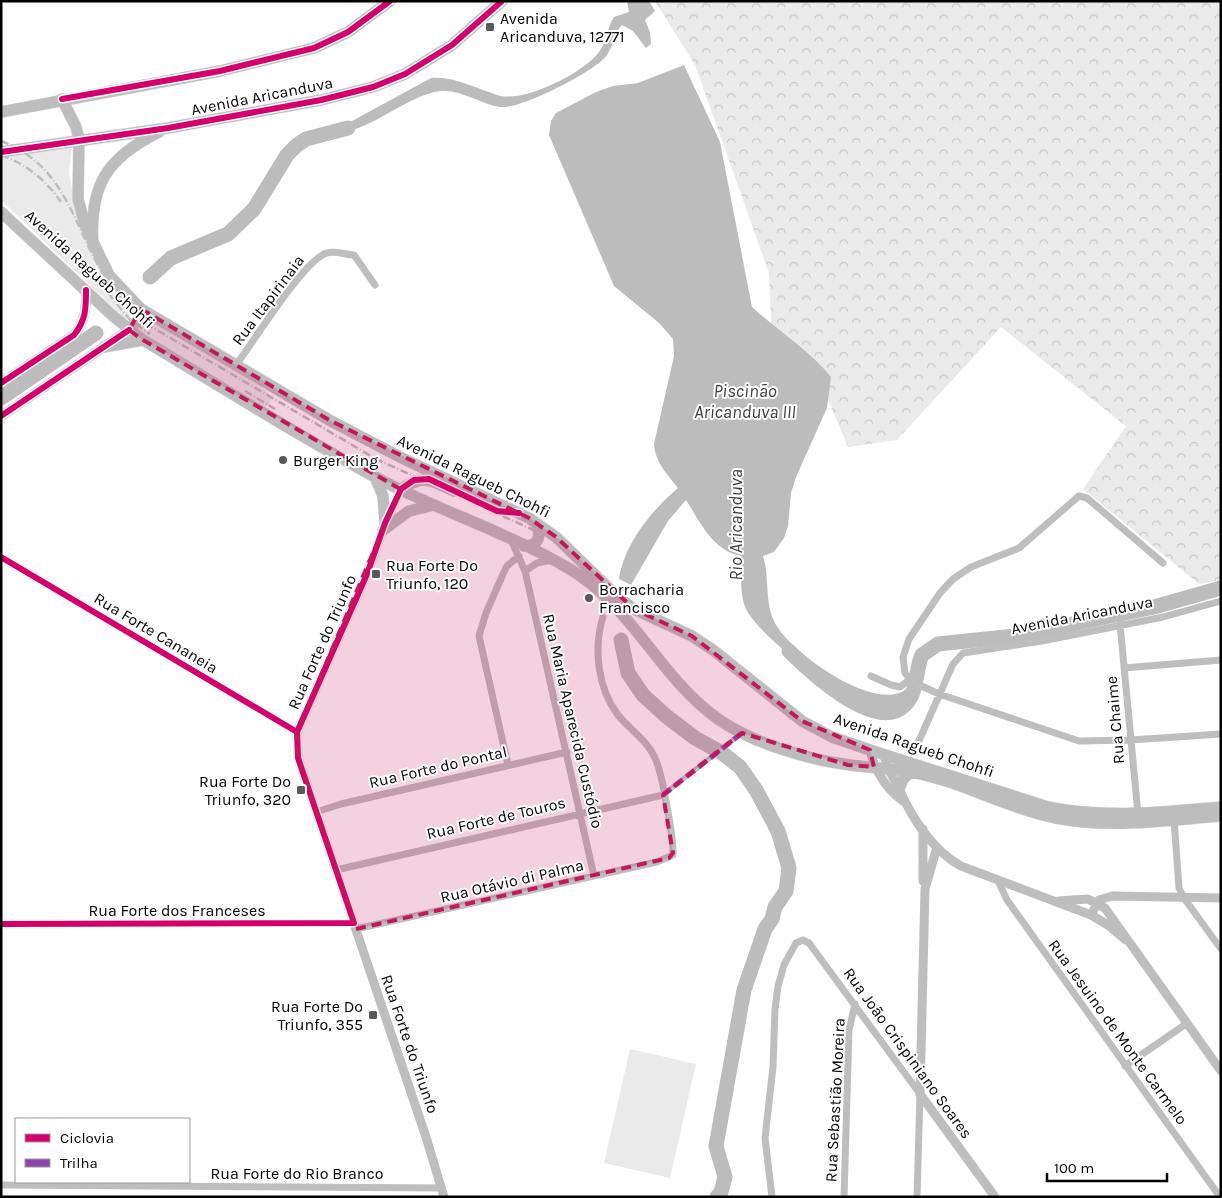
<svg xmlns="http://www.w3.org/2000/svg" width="1222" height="1198" font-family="Karla,sans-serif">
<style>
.grass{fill:#eaeaea}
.forest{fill:url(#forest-crowns)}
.water{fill:#bcbcbc}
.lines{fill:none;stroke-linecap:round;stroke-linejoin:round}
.river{stroke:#bcbcbc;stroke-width:15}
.primary-casing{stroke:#dbdbdb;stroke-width:12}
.trunk-casing{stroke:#dbdbdb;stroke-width:12}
.pedestrian{stroke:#bebebe;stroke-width:5}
.minor{stroke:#bebebe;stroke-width:7}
.tertiary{stroke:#bebebe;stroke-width:9}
.secondary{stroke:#c1c1c1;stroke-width:10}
.primary{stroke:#bdbdbd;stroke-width:11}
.trunk{stroke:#bdbdbd;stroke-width:11}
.rail{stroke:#bdbdbd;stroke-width:2.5;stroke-dasharray:8 2.5 1 2.5;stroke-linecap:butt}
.quiet{stroke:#8e44ad;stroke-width:5;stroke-dasharray:10 5;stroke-linecap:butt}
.cycleway-casing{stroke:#fff;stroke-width:9}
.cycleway{stroke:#d6006c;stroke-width:6}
.marked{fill:#c2185b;fill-opacity:0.2;stroke:#c2185b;stroke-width:4;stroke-dasharray:10 6;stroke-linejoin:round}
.poi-dot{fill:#595959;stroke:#fff;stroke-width:2}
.labels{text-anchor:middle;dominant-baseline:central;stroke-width:4;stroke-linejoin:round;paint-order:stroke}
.poi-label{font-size:16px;fill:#000;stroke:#fff;text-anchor:start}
.street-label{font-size:16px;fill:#000;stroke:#fff}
.water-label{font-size:18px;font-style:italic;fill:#404040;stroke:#fff}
</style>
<defs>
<pattern id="forest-crowns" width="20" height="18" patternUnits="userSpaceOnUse" patternTransform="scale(1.25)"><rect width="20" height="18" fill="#eaeaea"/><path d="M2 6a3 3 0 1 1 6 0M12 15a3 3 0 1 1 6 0" fill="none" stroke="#c7c7c7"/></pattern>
</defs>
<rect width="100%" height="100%" fill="#fff"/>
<path class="grass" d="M 72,142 L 69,173 L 74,198 L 132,308 L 129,317 L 125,319 L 1,200 L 1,154 Z
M 143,316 L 259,384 L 271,397 L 270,405 L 265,407 L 135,330 Z
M 630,1049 L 696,1064 L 670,1178 L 604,1163 Z"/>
<path class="forest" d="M 655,1 L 1221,1 L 1221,580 L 1199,584 L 1083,489 L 1126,426 L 1001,327 L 897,440 L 848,447 L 827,397 L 774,378 L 769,273 L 695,65 Z"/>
<path class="water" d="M 627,1 L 649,1 L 655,11 L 645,20 L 650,32 L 651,44 L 646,48 L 633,31 L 622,25 C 615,31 613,46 607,55 C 596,71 520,110 500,107 C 476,103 456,85 431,93 C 396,103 367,134 330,133 L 431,78 C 454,76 475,88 497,95 C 523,104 583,73 599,52 C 607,42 607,27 614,17 L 629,12 Z
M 684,65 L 720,142 L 752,307 C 778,331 808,349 831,377 L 827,408 L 796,477 L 791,493 L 788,526 L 784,538 L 774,552 L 763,556 C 770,578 764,602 775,623 C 790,652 873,712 905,690 C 912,685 914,676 917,667 L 925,671 L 921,690 L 910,703 C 896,707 882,709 868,705 C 839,697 760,637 746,609 C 739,595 742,572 741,556 C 713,551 700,522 686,500 L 668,521 L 631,585 L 619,579 C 624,544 652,510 678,488 C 667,474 655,462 654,444 L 674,356 L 673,339 L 659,323 L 614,286 L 549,135 L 551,121 L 556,113 L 596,92 L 613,86 L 638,83 Z"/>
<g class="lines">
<path class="river" d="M 150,277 L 171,258 L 228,234 L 254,209 L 287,155 L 297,145 L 306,139 L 348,128
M 1,398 L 96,333
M 621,640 L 628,673 L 643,695 L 666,716 L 695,738 L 722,753 L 740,767 L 756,790 L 778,831 L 789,868 L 786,891 L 775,907 L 772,919 L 765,929 L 744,990 L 716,1146 L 725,1177 L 721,1192 L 717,1197
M 789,651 C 809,671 876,734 905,705 C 918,693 915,670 922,655 L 938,644 L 1015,636 L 1154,607 L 1221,588"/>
<defs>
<path id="primary" d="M 62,99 L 76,127 L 79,139 L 78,199 L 85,225 L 109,275 L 141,309 L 331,421 L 402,458 L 529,518 L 556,537 L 619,598 L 634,609 L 692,636 L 713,650 L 802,721 L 832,737 L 870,750 L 1048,807 C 1106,819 1163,812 1221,807
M 1,212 L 113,316 L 143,340 C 219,385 296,435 375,477 C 437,510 507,532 568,568 C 631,604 659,677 718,719 C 752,743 809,760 850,765 C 870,768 891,768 911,772 C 961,781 1006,808 1056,818 C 1110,829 1167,820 1221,816
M 129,330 L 139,319 L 141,309
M 104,347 L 143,340
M 375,477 L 383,496 L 385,523
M 401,489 C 425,474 429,480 454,491
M 383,530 L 409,511 L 434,505
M 524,546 C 540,546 542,534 535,522
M 899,789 L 903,779 L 911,772"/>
<path id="trunk" d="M 1,112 L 220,71 L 314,48 L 348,32 L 390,1
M 1,152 L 168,128 L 321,100 L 373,87 L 405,74 L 452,45 L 502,1
M 93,246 C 89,186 106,158 159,132"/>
</defs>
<use href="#primary" class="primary-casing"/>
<use href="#trunk" class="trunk-casing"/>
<path class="pedestrian" d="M 663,795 L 742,733"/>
<path class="minor" d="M 236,365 C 253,343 304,259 327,253 C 336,250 345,255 354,255 L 375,285
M 511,540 L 525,571 L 594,876
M 1,557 L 297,732
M 1163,563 L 1087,498 L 1079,496 L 1019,548 L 971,567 L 953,579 L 940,593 L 909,639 L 903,657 L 905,673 L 911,681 L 939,694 L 1079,741 L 1131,740 L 1221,734
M 525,571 L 537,563 L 552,560
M 1120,624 L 1138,814
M 1124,668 L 1221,660
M 871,676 L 891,685 L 900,687 L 909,680
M 914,752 L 953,664 L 963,653 L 1042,641 L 1163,617 L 1221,601
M 508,765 L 479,636 L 486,613 L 503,574 L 507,566 L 519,556
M 316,812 L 341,804 L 567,752
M 1174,820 L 1179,888 L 1184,898 L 1221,949
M 336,870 L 663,795
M 998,881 L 1007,900 L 1220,1197
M 1,924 L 354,923
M 356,929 L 657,862 L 673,855 C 674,840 662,772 655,758 C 647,740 630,730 618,715 C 598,689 593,649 603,617
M 1125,1066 L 1186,1024
M 1,1185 L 442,1188
M 772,1197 L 765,1138 L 773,1067 L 775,1009 L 778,986 L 784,965 L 796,943 L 803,940 L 809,943 L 920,1094 L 917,1197
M 844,1197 L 849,1030 L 855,1004"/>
<path class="tertiary" d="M 401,489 L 385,523 L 367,574 L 297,732 L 298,758 L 426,1137 L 444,1197
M 870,750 C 875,771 885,788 903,801
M 884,754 C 886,769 893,776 899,789 C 912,818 933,851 961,866 L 1091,915 L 1108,925 L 1126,940
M 923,829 L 923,881
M 937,847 L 925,889 L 920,1094 L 995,1197
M 1058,901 L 1088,899 L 1105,908 L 1221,1071
M 1091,915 L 1099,900 L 1112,896 L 1221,898"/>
<path class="secondary" d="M 1,383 L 74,335 C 86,320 86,309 86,290
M 1,416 L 129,330"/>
<use href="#primary" class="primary"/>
<use href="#trunk" class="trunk"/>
<path class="rail" d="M 1,141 C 64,165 72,221 102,272 C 115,293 131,311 150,326 L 376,459 L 536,531
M 1,155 C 26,164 46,180 61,202
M 108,293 L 131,321 L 150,334
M 245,391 L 275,409"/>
<path class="quiet" d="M 663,795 L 742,733"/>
<defs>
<path id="cycleway" d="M 62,99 L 220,71 L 314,48 L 348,32 L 390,1
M 1,152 L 168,128 L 321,100 L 373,87 L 405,74 L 452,45 L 502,1
M 1,383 L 74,335 C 86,320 86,309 86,290
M 1,416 L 129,330
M 1,557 L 297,732
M 1,924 L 354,923 L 298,758 L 297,732 L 367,574 L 385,523 L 401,489 L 414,480 L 429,479 L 497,511 L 519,513"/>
</defs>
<use href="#cycleway" class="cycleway-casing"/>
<use href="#cycleway" class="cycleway"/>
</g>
<path class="marked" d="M 141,309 L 331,421 L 529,518 L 556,537 L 634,609 L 692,636 L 802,721 L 870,750 L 874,767 L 848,765 L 742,733 L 663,795 L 673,853 L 669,858 L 356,929 L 298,758 L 297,732 L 400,489 L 143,340 L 129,330 Z"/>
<g class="poi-dot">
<rect x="485" y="22" width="10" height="10" rx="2.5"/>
<circle cx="283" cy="460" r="5"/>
<rect x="371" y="569" width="10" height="10" rx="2.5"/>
<circle cx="589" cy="598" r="5"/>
<rect x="296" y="785" width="10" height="10" rx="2.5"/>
<rect x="368" y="1010" width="10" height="10" rx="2.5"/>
</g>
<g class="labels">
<g class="poi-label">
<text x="500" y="18">Avenida<tspan x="500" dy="18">Aricanduva, 12771</tspan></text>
<text x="293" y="460">Burger King</text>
<text x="386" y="565">Rua Forte Do<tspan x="386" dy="18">Triunfo, 120</tspan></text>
<text x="599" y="589">Borracharia<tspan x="599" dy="18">Francisco</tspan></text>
<text x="291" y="781" text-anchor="end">Rua Forte Do<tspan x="291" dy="18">Triunfo, 320</tspan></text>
<text x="363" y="1006" text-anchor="end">Rua Forte Do<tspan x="363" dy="18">Triunfo, 355</tspan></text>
</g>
<g class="street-label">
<text transform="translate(262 96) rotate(-11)">Avenida Aricanduva</text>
<text transform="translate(90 269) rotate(42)">Avenida Ragueb Chohfi</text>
<text transform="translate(268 300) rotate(-53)">Rua Itapirinaia</text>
<text transform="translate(474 476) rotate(26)">Avenida Ragueb Chohfi</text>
<text transform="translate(1082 615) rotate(-11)">Avenida Aricanduva</text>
<text transform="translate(156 633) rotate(31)">Rua Forte Cananeia</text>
<text transform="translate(322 642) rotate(-66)">Rua Forte do Triunfo</text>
<text transform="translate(1115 720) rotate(-95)">Rua Chaime</text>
<text transform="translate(573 721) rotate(77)">Rua Maria Aparecida Custódio</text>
<text transform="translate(914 745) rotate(19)">Avenida Ragueb Chohfi</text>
<text transform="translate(438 767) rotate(-13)">Rua Forte do Pontal</text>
<text transform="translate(496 818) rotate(-13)">Rua Forte de Touros</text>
<text transform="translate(512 881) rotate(-13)">Rua Otávio di Palma</text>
<text x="177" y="910">Rua Forte dos Franceses</text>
<text transform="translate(1118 1032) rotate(54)">Rua Jesuino de Monte Carmelo</text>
<text transform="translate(410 1044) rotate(71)">Rua Forte do Triunfo</text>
<text transform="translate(908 1053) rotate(54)">Rua João Crispiniano Soares</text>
<text transform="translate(835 1100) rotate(-87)">Rua Sebastião Moreira</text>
<text x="297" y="1173">Rua Forte do Rio Branco</text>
</g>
<g class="water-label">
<text x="745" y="391">Piscinão<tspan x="745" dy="21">Aricanduva III</tspan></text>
<text transform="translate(736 525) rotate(-90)">Rio Aricanduva</text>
</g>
</g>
<rect width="1222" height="1198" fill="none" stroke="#000000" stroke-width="5"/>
<rect x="15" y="1118" width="175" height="65" fill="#ffffff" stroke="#999999"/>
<rect x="25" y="1134" width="25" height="8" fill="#d6006c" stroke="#999999"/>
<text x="60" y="1143" font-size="15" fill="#000000">Ciclovia</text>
<rect x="25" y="1159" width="25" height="8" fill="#8e44ad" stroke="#999999"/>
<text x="60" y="1168" font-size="15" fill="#000000">Trilha</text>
<path d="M1047 1173v8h120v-8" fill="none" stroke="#000000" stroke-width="2.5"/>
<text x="1054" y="1173" font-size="15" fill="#000000" stroke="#ffffff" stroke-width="4" paint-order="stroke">100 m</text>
</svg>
